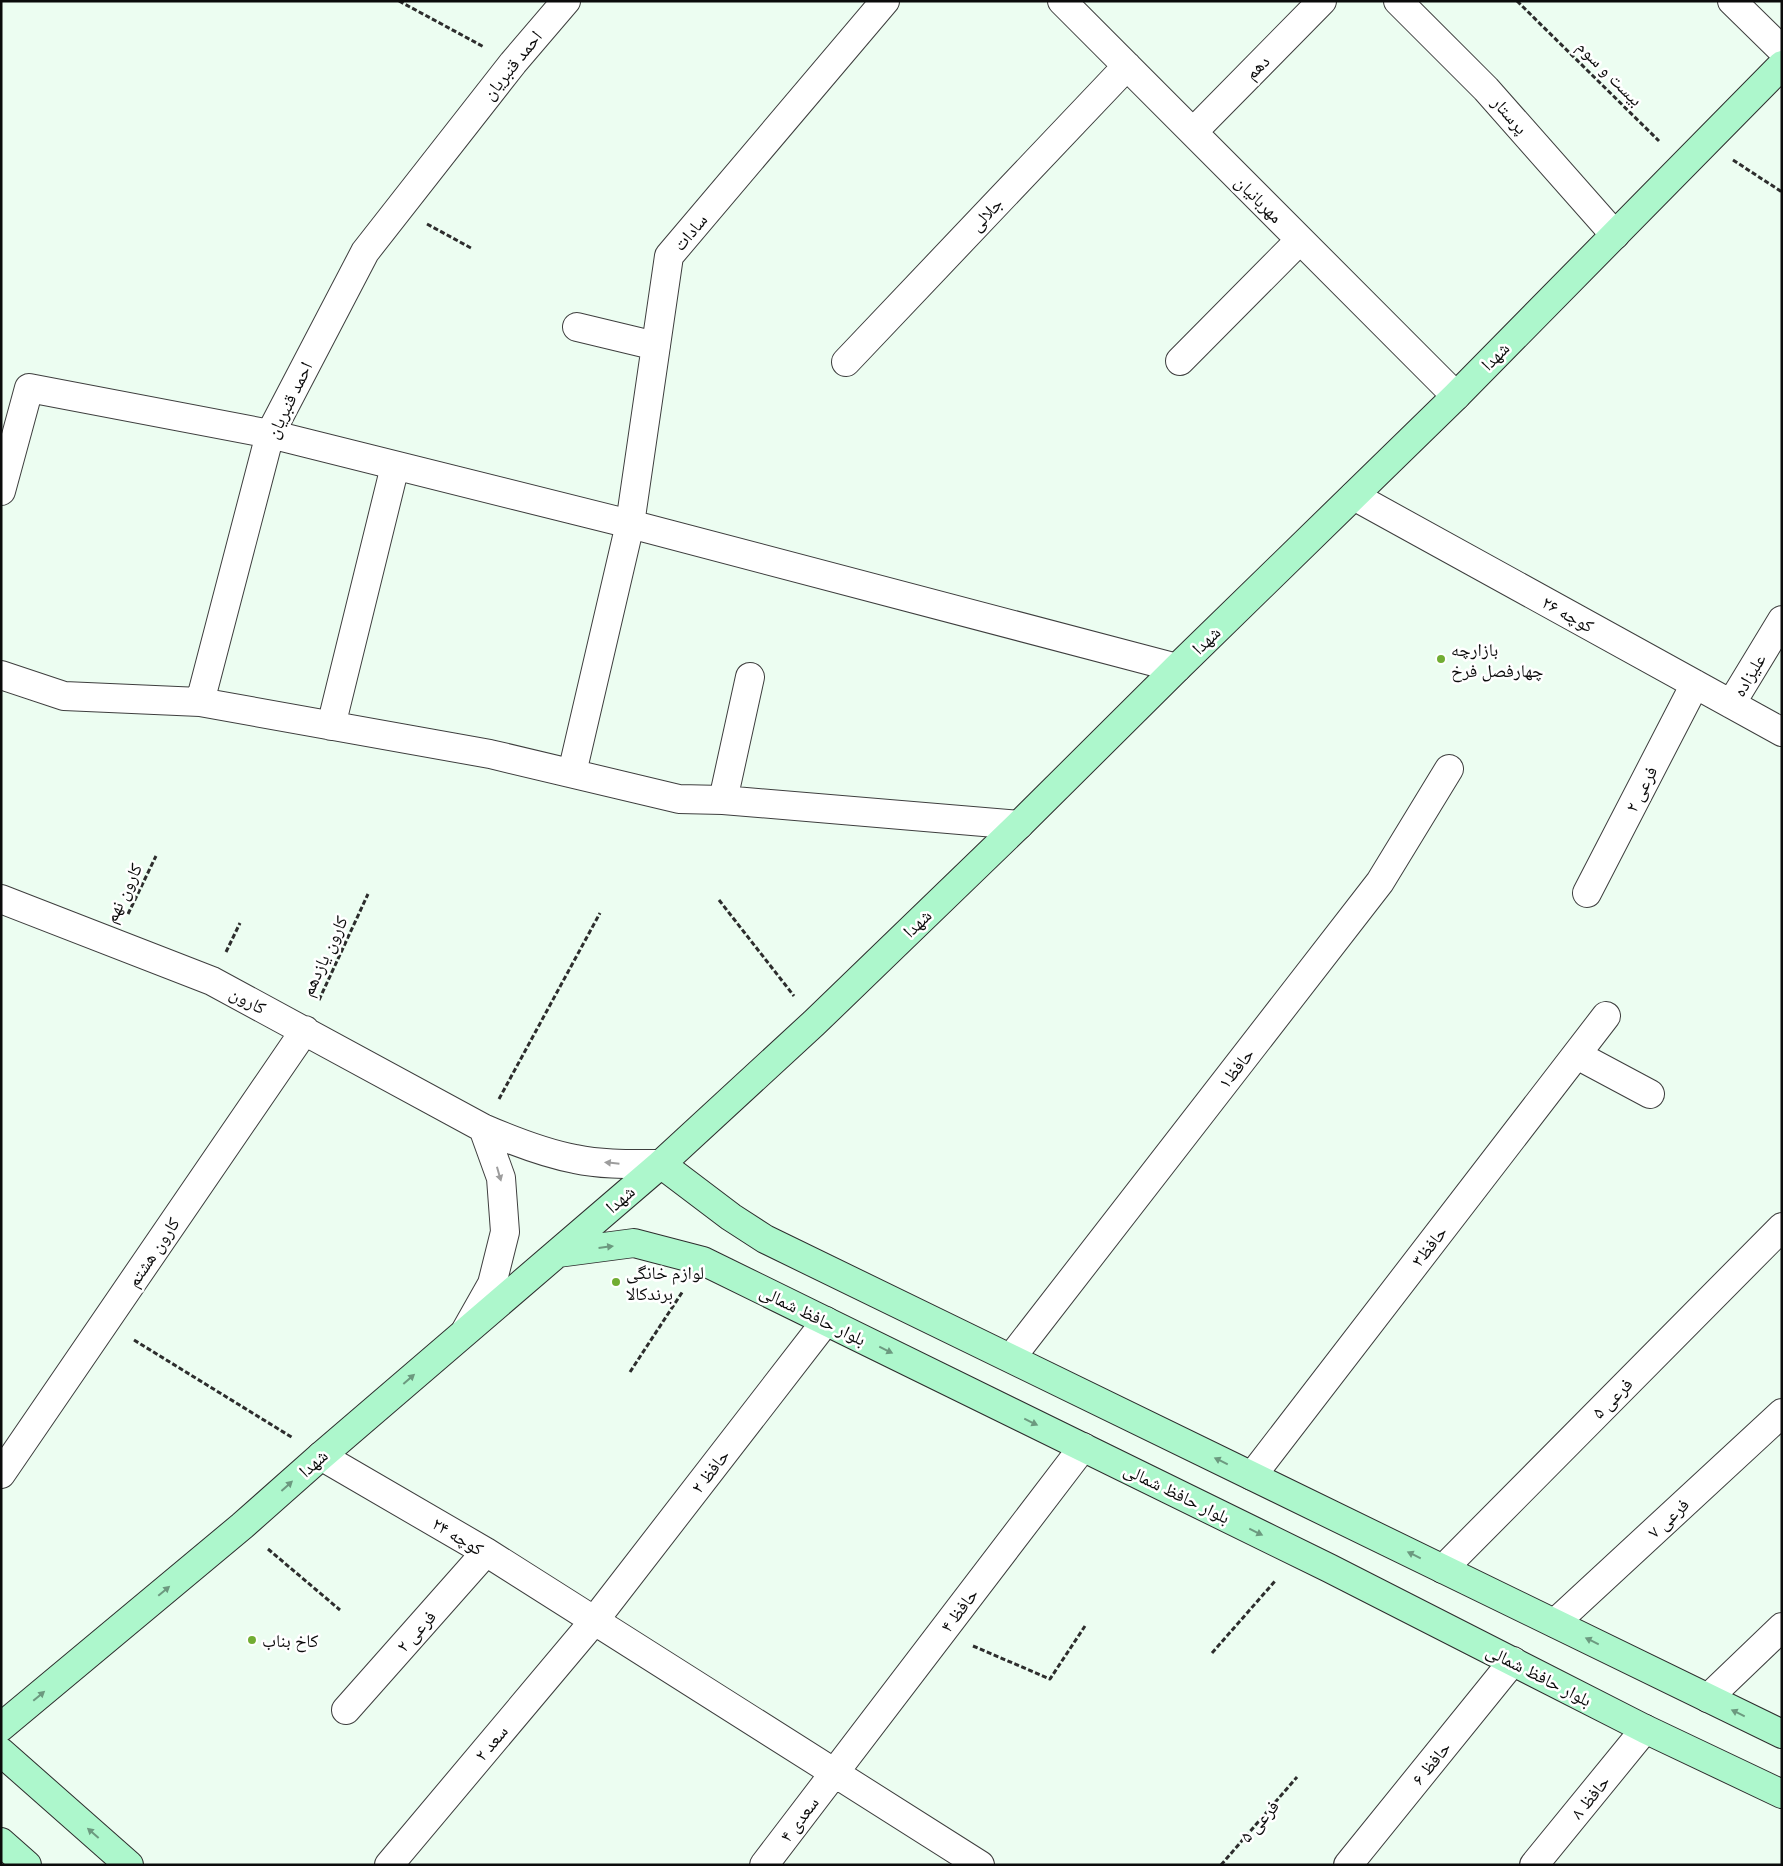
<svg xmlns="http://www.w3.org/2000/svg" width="1783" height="1866" font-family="Merriweather,'Noto Naskh Arabic',serif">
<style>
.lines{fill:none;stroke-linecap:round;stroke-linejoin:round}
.street-casing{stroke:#3e3e3e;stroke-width:30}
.secondary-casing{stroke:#2d2d2d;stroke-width:30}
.path{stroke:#2d2d2d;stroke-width:3;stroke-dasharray:5 2.5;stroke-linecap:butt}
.street{stroke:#fff;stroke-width:28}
.secondary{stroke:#adf7cc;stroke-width:28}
.oneway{fill:#9d9d9d}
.oneway2{fill:#6c997f}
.poi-dot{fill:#71ad32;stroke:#fff;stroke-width:2}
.labels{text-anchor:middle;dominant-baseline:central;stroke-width:5;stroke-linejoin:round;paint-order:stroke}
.street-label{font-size:18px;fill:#0b0b0b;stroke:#fff}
.poi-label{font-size:18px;fill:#0b0b0b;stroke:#fff;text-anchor:start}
</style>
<rect width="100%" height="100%" fill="#ecfdf1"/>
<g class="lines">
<defs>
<path id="street" d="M 1062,1 L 1456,396
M 1398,1 L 1486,89 L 1615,235
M 1732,1 L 1782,50
M 1193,132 L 1322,1
M 577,327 L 656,346
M 1180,361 L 1300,240
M 846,362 L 1127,66
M 1,491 L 29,388 L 270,434 L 630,524 L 1177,668
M 1354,496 L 1782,732
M 1,675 L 64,696 L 200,702 L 270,434 L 365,252 L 513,63 L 566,1
M 200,702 L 490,754 L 679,799 L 723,800 L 1019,825
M 1731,704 L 1782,620
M 331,726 L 395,466
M 572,773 L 630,524 L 669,256 L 885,1
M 723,800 L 750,677
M 1587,893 L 1695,684
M 1,899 L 212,981 L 483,1128 C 513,1141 543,1153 575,1159 C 603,1165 632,1164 661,1164
M 1577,1055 L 1650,1094
M 466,1330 L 492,1284 L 505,1232 L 501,1178 L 483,1128
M 1011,1358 L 1380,882 L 1449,769
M 321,1456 L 486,1552 L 980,1865
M 1,1474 L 305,1030
M 1252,1476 L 1606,1016
M 1443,1569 L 1782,1227
M 1555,1623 L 1782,1413
M 1708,1698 L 1782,1627
M 346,1710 L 486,1552
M 389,1865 L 594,1621 L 826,1321
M 764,1865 L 1083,1447
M 1348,1865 L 1513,1661
M 1534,1865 L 1645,1729"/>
<path id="secondary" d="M 661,1164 L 731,1217 L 765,1239 L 1782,1734
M 558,1253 L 634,1243 L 703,1261 L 1329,1568 L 1645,1729 L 1782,1794
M 1,1727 L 242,1526 L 321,1456 L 661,1164 L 814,1023 L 1019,825 L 1177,668 L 1456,396 L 1782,65
M 1,1752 L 129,1865
M 1,1842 L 27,1865"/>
</defs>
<use href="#street" class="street-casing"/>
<use href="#secondary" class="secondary-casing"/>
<path class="path" d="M 399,1 L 484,47
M 1517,1 L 1659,141
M 1733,160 L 1782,192
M 427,224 L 471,248
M 719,900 L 794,996
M 128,914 L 156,856
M 226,952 L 240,923
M 319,1000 L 368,894
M 499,1099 L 600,913
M 134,1340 L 293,1438
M 630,1372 L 683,1291
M 268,1549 L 340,1610
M 973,1646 L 1050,1679 L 1085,1626
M 1212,1653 L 1276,1580
M 1221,1865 L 1297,1777"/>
<use href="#street" class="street"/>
<use href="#secondary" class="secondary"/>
</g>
<defs><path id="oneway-solid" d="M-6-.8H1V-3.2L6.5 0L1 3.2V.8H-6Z" transform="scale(1.25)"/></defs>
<g class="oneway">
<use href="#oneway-solid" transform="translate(612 1163) rotate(-174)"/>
<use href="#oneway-solid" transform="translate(499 1174) rotate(74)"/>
</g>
<g class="oneway2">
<use href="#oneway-solid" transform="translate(606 1247) rotate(-7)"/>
<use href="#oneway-solid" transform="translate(886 1350) rotate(26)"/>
<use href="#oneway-solid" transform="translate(409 1379) rotate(-41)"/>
<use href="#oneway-solid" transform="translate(1031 1422) rotate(26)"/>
<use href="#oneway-solid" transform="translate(1221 1461) rotate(-154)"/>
<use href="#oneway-solid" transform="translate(287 1486) rotate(-42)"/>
<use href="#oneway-solid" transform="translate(1256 1532) rotate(26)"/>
<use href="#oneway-solid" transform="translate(1414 1555) rotate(-154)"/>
<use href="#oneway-solid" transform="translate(164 1591) rotate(-40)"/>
<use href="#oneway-solid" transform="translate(1592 1641) rotate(-154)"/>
<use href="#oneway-solid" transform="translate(39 1696) rotate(-40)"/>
<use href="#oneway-solid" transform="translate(1738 1713) rotate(-154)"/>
<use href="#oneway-solid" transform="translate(93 1833) rotate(-139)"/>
</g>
<g class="poi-dot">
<circle cx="1441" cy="659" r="5"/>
<circle cx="616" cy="1282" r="5"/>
<circle cx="252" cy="1640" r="5"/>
</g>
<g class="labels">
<g class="street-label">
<text transform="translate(512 65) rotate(-51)">احمد قنبریان</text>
<text transform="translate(1257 67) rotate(-45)">دهم</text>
<text transform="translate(1610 73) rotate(45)">بیست و سوم</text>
<text transform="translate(1510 115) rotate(49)">پرستار</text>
<text transform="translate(1259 199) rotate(45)">مهربانیان</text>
<text transform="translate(986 214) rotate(-47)">جلالی</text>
<text transform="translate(690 232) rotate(-50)">سادات</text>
<text transform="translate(1495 356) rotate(-45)">شهدا</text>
<text transform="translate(289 400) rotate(-64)">احمد قنبریان</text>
<text transform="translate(1568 614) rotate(29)">کوچه ۲۶</text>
<text transform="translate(1206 640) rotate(-44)">شهدا</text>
<text transform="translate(1749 675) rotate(-59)">علیزاده</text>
<text transform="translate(1641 789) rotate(-63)">فرعی ۲</text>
<text transform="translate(123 893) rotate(-64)">کارون نهم</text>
<text transform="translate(917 923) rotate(-44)">شهدا</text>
<text transform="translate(324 956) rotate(-65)">کارون یازدهم</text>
<text transform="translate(248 1000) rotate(28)">کارون</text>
<text transform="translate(1236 1068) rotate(-52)">حافظ۱</text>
<text transform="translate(620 1199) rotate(-41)">شهدا</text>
<text transform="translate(1429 1246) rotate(-52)">حافظ۳</text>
<text transform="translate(153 1252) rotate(-56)">کارون هشتم</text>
<text transform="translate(813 1315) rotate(26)">بلوار حافظ شمالی</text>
<text transform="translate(1612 1398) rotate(-45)">فرعی ۵</text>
<text transform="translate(313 1463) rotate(-42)">شهدا</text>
<text transform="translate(710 1471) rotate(-52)">حافظ ۲</text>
<text transform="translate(1177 1493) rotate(26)">بلوار حافظ شمالی</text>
<text transform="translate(1668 1518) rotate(-43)">فرعی ۷</text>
<text transform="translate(458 1536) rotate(31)">کوچه ۲۴</text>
<text transform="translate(959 1610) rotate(-53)">حافظ ۴</text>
<text transform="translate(416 1631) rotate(-48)">فرعی ۲</text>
<text transform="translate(1539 1675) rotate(27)">بلوار حافظ شمالی</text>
<text transform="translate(491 1743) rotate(-50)">سعد ۲</text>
<text transform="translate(1431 1763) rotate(-51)">حافظ ۶</text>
<text transform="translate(1590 1797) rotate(-51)">حافظ ۸</text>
<text transform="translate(799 1819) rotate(-53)">سعدی ۴</text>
<text transform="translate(1259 1821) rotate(-49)">فرعی ۵</text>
</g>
<g class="poi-label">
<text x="1451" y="649">بازارچه<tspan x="1451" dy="21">چهارفصل فرخ</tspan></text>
<text x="626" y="1272">لوازم خانگی<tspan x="626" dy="21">برندکالا</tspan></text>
<text x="262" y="1640">کاخ بناب</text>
</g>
</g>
<rect width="1783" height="1866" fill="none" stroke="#0b0b0b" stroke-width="5"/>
</svg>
